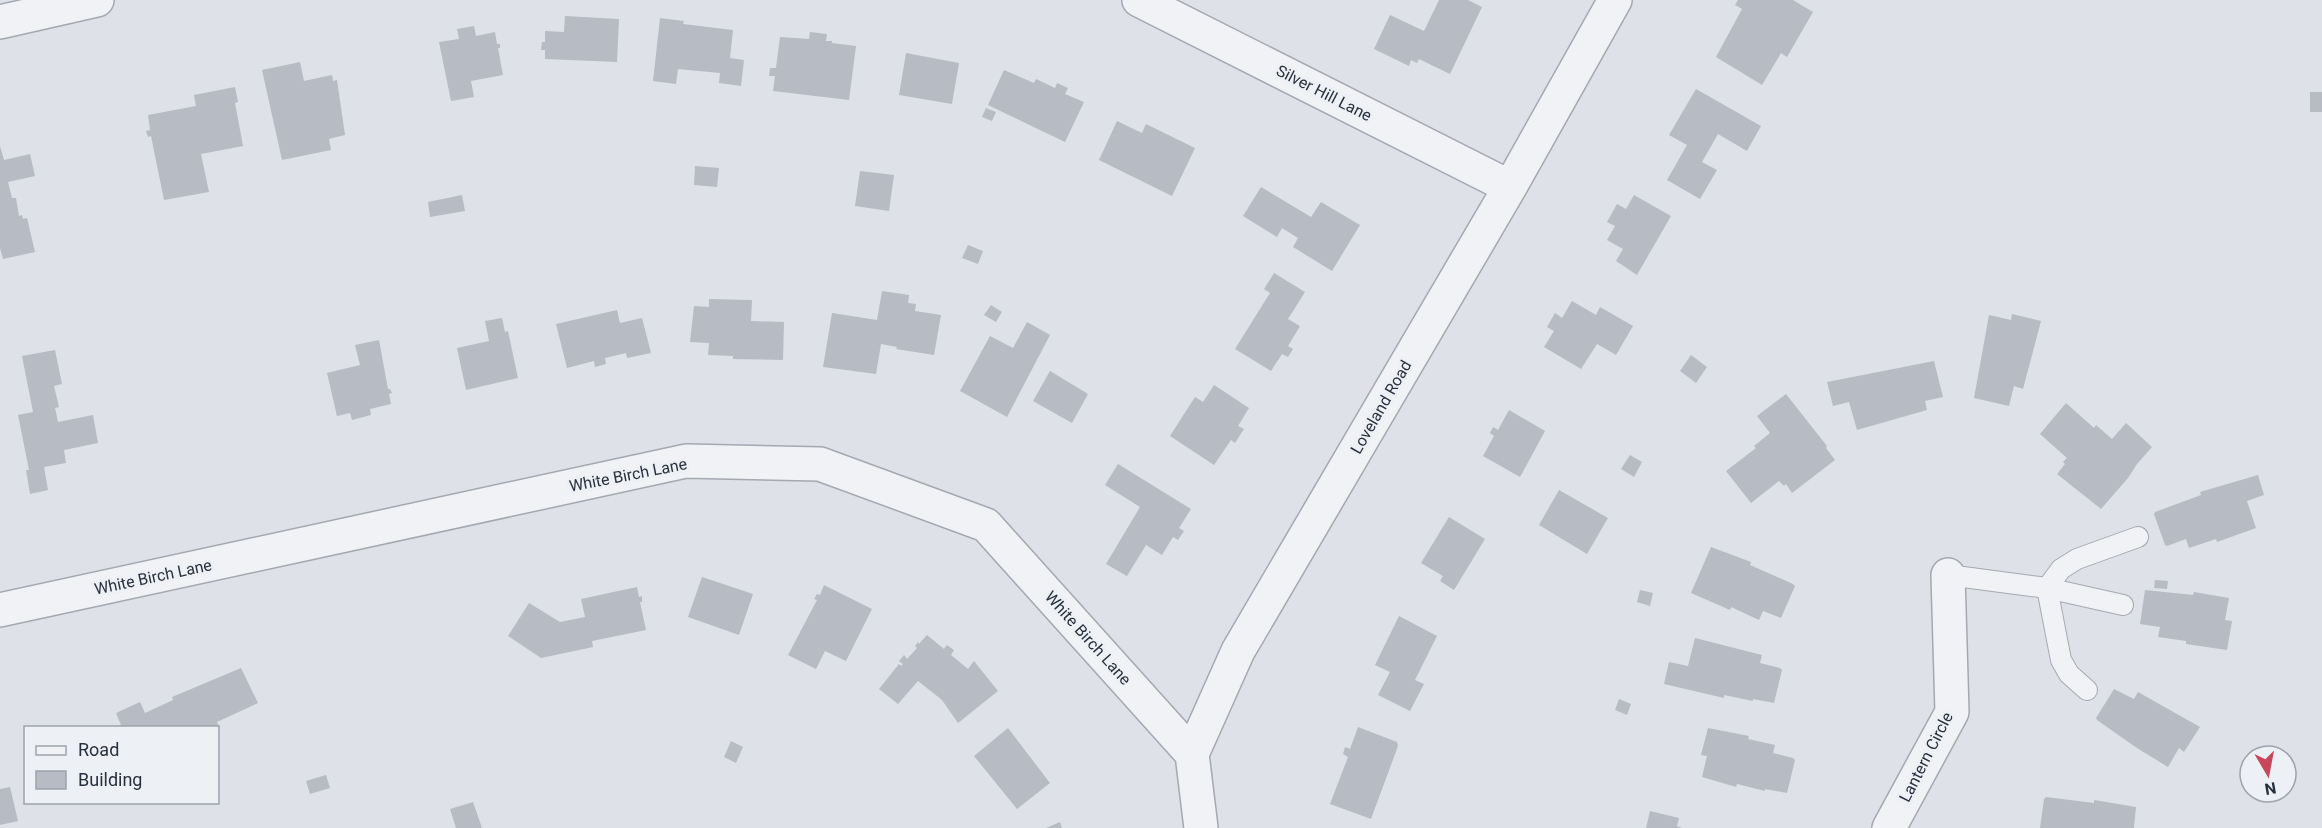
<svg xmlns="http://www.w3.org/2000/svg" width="2322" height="828" font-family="Roboto,sans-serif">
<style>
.building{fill:#b6bbc4}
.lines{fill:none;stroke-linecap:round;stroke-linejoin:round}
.service-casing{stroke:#a4a8b1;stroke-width:22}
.minor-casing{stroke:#a4a8b1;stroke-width:36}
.service{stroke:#f1f2f6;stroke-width:20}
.minor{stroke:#f1f2f6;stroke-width:33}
.labels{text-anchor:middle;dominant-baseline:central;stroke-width:6;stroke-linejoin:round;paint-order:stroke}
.street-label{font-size:16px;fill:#28303d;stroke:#edf0f5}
</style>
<rect width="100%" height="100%" fill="#dee1e7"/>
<path class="building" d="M 1439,0 L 1468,0 L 1482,7 L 1450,74 L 1419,59 L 1417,63 L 1411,60 L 1409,66 L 1374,49 L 1390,15 L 1424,31 Z
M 1738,0 L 1793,0 L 1813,12 L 1787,57 L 1781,53 L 1762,85 L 1716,57 L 1742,9 L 1735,5 Z
M 565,16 L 619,19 L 617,62 L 545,59 L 545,50 L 541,50 L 542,42 L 545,42 L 545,31 L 564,32 Z
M 660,18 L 684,21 L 683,24 L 733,30 L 730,58 L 744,60 L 741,86 L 719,83 L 720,73 L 678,69 L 676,84 L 653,81 Z
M 474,26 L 476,36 L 495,32 L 497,44 L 500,44 L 500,48 L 498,48 L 503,75 L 471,81 L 474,97 L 451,101 L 439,42 L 459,39 L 457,29 Z
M 810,32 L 827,34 L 826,41 L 832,41 L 832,43 L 856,46 L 849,100 L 773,91 L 775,76 L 769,76 L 770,68 L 776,68 L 780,37 L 809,39 Z
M 906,53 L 959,63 L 952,104 L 899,95 Z
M 300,62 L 304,81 L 332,75 L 333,81 L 337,80 L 345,135 L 329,139 L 331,150 L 282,160 L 262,70 Z
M 1004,70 L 1034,83 L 1036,79 L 1055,88 L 1057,83 L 1068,88 L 1065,94 L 1084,102 L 1065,142 L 988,105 Z
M 235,87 L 238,102 L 235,103 L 243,146 L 201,154 L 209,192 L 164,200 L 151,136 L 148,137 L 146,131 L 150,130 L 148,115 L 196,106 L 194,95 Z
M 1696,89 L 1761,126 L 1747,151 L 1718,134 L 1702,162 L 1717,170 L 1700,199 L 1667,180 L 1687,145 L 1669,135 Z
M 2310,92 L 2322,92 L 2322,112 L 2310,112 Z
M 986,108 L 996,112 L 992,121 L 982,117 Z
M 1117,121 L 1142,133 L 1146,124 L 1195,148 L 1172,196 L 1099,160 Z
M 0,146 L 4,160 L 30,154 L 35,176 L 8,182 L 12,198 L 16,198 L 19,216 L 22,215 L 23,219 L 27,218 L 35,252 L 3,259 L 0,248 Z
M 695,166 L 719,168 L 717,187 L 694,185 Z
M 860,171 L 894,175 L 889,211 L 855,206 Z
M 1261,187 L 1311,217 L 1321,202 L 1360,225 L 1332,271 L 1293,247 L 1298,238 L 1282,228 L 1277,237 L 1243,216 Z
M 462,195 L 465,211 L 430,217 L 428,202 Z
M 1634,195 L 1671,216 L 1637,275 L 1616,261 L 1623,249 L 1607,240 L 1615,226 L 1607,222 L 1617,204 L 1626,209 Z
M 968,245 L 983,251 L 978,264 L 962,258 Z
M 1274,273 L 1305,292 L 1288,319 L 1300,326 L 1288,346 L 1293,349 L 1288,357 L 1282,354 L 1271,371 L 1235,349 L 1270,293 L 1264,289 Z
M 882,291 L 909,295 L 908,303 L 916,304 L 915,311 L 941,315 L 934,355 L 896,349 L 897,347 L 881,344 L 876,374 L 823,367 L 832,313 L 877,320 Z
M 709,299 L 752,300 L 751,321 L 784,322 L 783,360 L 733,359 L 733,356 L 708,355 L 709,343 L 690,342 L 694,306 L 709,307 Z
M 1572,301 L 1596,315 L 1600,307 L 1633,326 L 1616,355 L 1597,344 L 1581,369 L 1544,347 L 1554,331 L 1547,327 L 1555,313 L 1562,318 Z
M 991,305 L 1002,312 L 996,322 L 984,315 Z
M 617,310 L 620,323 L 642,318 L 651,353 L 627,358 L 626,353 L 605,358 L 606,364 L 595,367 L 594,361 L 567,368 L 556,324 Z
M 2012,314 L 2041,321 L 2023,389 L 2014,386 L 2009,406 L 1974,398 L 1989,315 L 2011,320 Z
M 502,318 L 505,332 L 508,331 L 518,378 L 466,390 L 457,348 L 489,341 L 485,321 Z
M 1027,322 L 1050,335 L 1007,417 L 960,391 L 990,336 L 1013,348 Z
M 379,340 L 388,389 L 390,389 L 392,393 L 389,394 L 391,404 L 370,409 L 371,415 L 352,420 L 350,413 L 337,416 L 327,373 L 360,365 L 355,345 Z
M 55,350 L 62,384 L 54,386 L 59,407 L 55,408 L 58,422 L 93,415 L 98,443 L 64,450 L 66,463 L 44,467 L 48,490 L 30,494 L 26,470 L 29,470 L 18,415 L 33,412 L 22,356 Z
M 1691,355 L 1707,367 L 1696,383 L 1680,371 Z
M 1934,361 L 1943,397 L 1925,401 L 1927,410 L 1857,430 L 1849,402 L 1833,406 L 1827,382 Z
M 1050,371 L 1088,394 L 1072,423 L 1033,401 Z
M 1214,385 L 1249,408 L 1238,426 L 1244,429 L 1235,443 L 1231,440 L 1214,465 L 1170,436 L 1195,397 L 1203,402 Z
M 1786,394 L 1827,446 L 1826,448 L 1835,460 L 1792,493 L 1786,484 L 1784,486 L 1779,481 L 1751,503 L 1726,471 L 1756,448 L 1754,446 L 1770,433 L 1757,416 Z
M 2066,403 L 2094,428 L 2096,425 L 2112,439 L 2126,423 L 2152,447 L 2137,464 L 2128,478 L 2101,509 L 2057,474 L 2065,464 L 2063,462 L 2067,458 L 2040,434 Z
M 1509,410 L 1545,431 L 1520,477 L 1483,456 L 1494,436 L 1490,433 L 1493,427 L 1498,430 Z
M 1630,455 L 1642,462 L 1634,477 L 1621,469 Z
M 1118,464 L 1191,509 L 1179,528 L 1184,531 L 1178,540 L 1173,537 L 1162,555 L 1146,545 L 1127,576 L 1106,564 L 1140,507 L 1105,485 Z
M 2258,475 L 2264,495 L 2247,501 L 2256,528 L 2217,542 L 2216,539 L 2189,548 L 2186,539 L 2167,546 L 2165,545 L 2154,514 L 2155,512 L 2201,495 L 2200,492 Z
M 1559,490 L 1608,518 L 1587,554 L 1539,525 Z
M 1449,517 L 1485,539 L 1454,590 L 1440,581 L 1443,576 L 1421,563 Z
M 1711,547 L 1751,562 L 1750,565 L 1793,584 L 1795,586 L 1781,618 L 1763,611 L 1759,620 L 1731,607 L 1730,610 L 1691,593 Z
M 702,577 L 753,594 L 739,635 L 688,617 Z
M 2155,580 L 2168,581 L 2167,589 L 2154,588 Z
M 824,585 L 872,609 L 846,661 L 825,651 L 816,669 L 788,655 L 817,600 L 814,599 L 817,594 L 820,595 Z
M 637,587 L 639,597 L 642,596 L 642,602 L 640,602 L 646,630 L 592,641 L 593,647 L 541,658 L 508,636 L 529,603 L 560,622 L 585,617 L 581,599 Z
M 1640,590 L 1653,593 L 1650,606 L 1637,602 Z
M 2145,590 L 2193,595 L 2194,592 L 2229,598 L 2225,620 L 2232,621 L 2227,650 L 2186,644 L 2186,641 L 2158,637 L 2160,627 L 2140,624 Z
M 1399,616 L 1437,636 L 1415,680 L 1424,684 L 1410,711 L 1378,695 L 1390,672 L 1375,665 Z
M 927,635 L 944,649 L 947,645 L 954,650 L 951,655 L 968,669 L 974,661 L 998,691 L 958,723 L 942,700 L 918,681 L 898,704 L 879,689 L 899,664 L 901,666 L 903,664 L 899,661 L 904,655 L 907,659 L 917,648 L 915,646 L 918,642 L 919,644 Z
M 1695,638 L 1762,655 L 1760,663 L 1780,668 L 1782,670 L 1774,703 L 1753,699 L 1753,701 L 1724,695 L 1724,698 L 1664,684 L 1669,662 L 1688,666 Z
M 241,668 L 258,703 L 217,722 L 219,727 L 114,728 L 121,725 L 116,713 L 140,702 L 145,713 L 173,700 L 172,697 Z
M 2114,689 L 2134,699 L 2138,692 L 2200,727 L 2184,752 L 2179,748 L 2168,767 L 2137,748 L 2097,720 L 2096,718 Z
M 1619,699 L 1631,704 L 1627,715 L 1615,710 Z
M 1358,727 L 1397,742 L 1398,746 L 1371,819 L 1330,804 L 1348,757 L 1343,754 L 1345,747 L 1350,749 Z
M 1008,728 L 1050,783 L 1017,809 L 974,756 Z
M 1708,728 L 1749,736 L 1748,739 L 1775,745 L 1773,753 L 1793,758 L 1795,760 L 1787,793 L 1765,789 L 1765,791 L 1737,784 L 1736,787 L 1702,777 L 1707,756 L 1701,755 Z
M 731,741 L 743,747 L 736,763 L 724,757 Z
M 326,775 L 330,788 L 310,794 L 306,781 Z
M 10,787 L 18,821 L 0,825 L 0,789 Z
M 2046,797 L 2094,803 L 2094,800 L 2136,807 L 2134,828 L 2040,828 L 2044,799 Z
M 473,802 L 482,828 L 456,828 L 450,809 Z
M 1650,811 L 1679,818 L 1677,826 L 1682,828 L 1646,828 Z
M 1060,822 L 1062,828 L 1046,828 Z"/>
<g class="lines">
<defs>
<path id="service" d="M 1948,575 L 2047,588 L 2061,569 L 2077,559 L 2138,537
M 2087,690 L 2069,674 L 2061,660 L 2047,588 L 2123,605"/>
<path id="minor" d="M 1139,0 L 1510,187
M 0,22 L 97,0
M 0,610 L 686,461 L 820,464 L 986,525 L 1192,754
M 1201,828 L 1192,754 L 1238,651 L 1510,187 L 1615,0
M 1889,828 L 1952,712 L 1948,575"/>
</defs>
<use href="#service" class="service-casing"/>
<use href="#minor" class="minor-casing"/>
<use href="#service" class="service"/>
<use href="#minor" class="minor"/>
</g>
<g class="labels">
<g class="street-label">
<text transform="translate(1324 93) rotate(27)">Silver Hill Lane</text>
<text transform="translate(1381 407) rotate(-60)">Loveland Road</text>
<text transform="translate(628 475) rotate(-11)">White Birch Lane</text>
<text transform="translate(153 577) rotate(-12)">White Birch Lane</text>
<text transform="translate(1088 638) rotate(48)">White Birch Lane</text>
<text transform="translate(1926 757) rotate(-63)">Lantern Circle</text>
</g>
</g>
<rect x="24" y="726" width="195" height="78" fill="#edf0f5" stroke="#9ea3ab" stroke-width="1.5"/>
<rect x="36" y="746" width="30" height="9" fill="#f1f2f6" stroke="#9ea3ab" stroke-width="1.5"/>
<text x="78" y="756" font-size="18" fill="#28303d">Road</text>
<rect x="36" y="771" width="30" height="18" fill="#b6bbc4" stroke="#9ea3ab" stroke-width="1.5"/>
<text x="78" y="786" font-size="18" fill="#28303d">Building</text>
<g transform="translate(2268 774) rotate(170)"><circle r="28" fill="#edf0f5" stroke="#9ea3ab" stroke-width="1.5"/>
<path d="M0-4.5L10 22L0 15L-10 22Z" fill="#c8475a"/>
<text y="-9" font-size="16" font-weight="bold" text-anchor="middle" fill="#28303d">N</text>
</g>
</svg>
